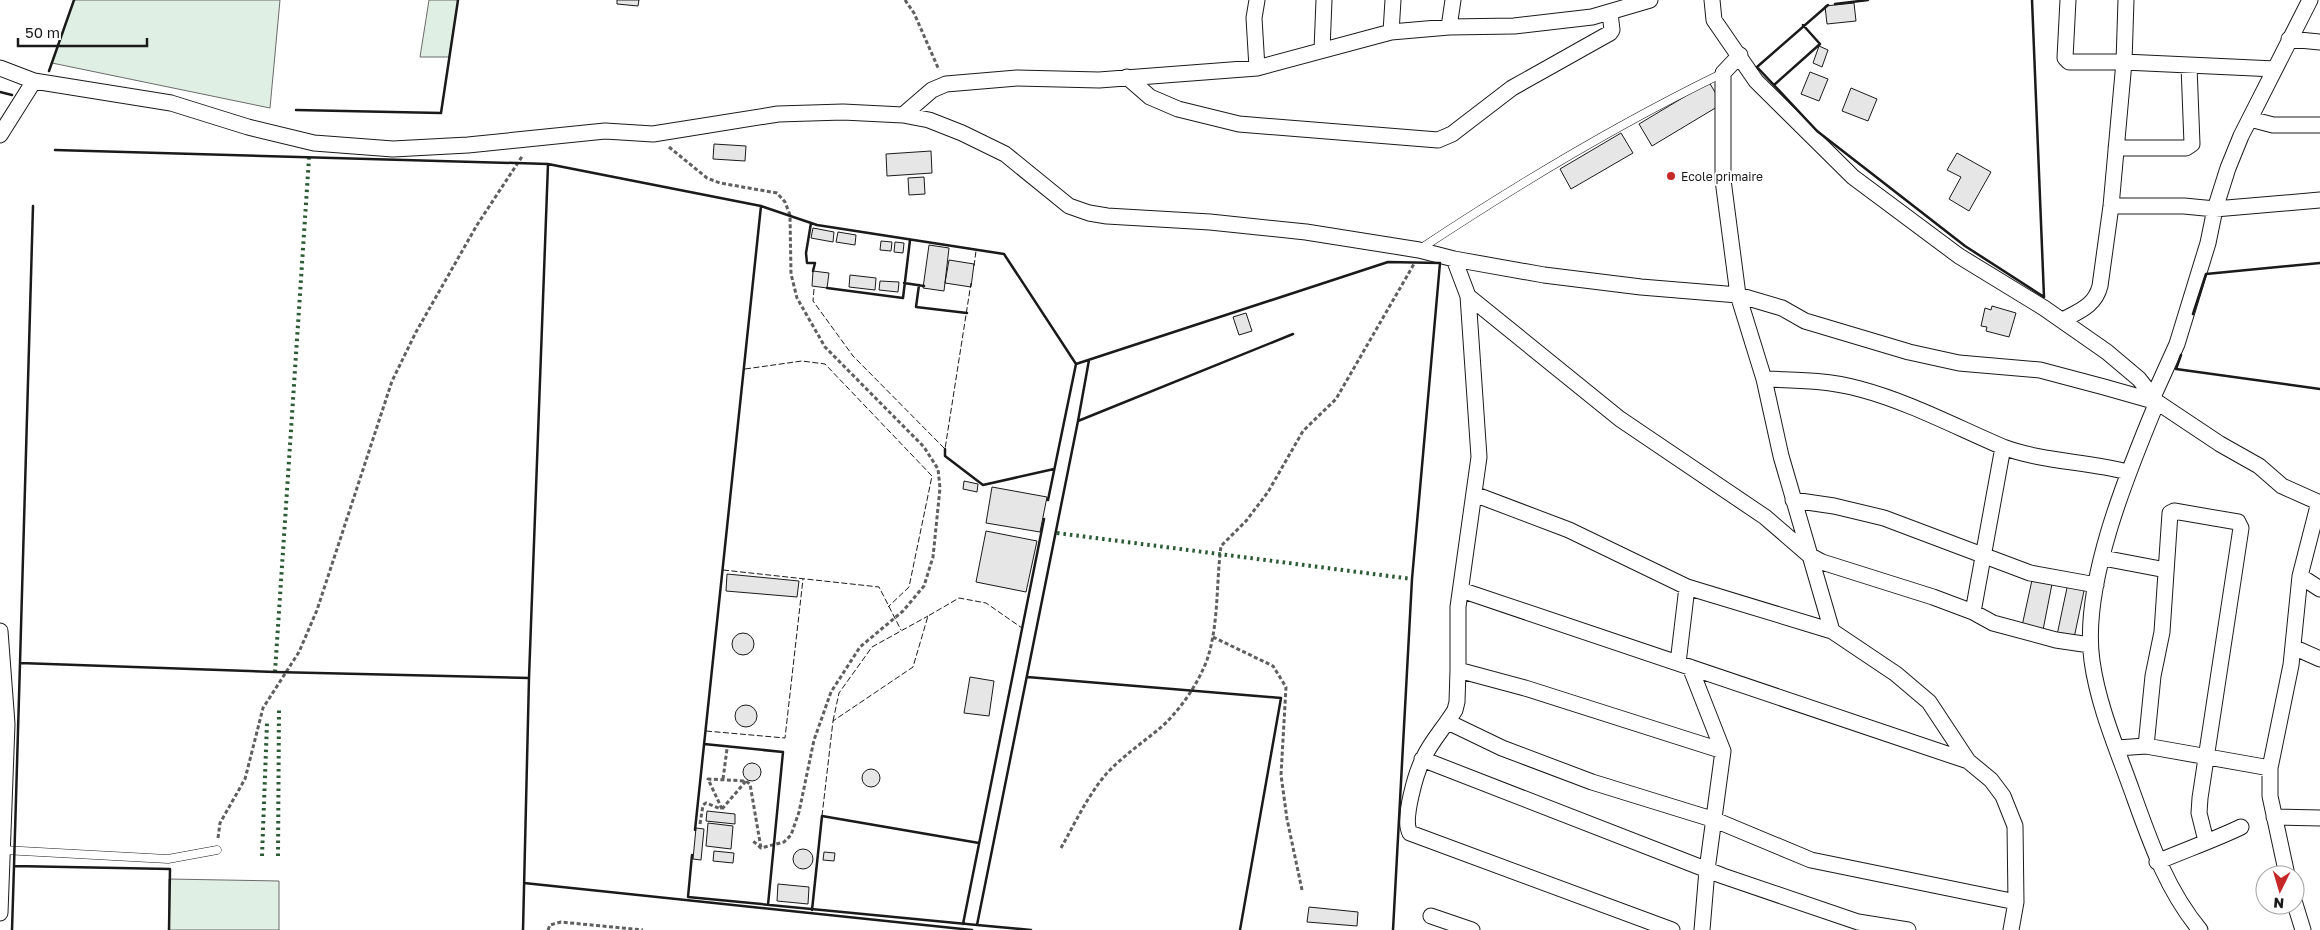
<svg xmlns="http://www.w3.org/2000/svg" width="2320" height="930" font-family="'Golos Text',sans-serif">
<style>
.green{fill:#e0efe3;stroke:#6a6a6a}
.building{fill:#e6e6e6;stroke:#1a1a1a}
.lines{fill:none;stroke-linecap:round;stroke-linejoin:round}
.service-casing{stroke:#1a1a1a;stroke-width:9}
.minor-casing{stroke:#1a1a1a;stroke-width:17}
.path{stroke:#5f5f5f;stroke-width:3;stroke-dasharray:4 2.5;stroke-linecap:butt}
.service{stroke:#fff;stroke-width:8}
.minor{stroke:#fff;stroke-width:15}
.hedge{stroke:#2b5a34;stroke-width:4;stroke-dasharray:2.5 4;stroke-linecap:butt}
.fence{stroke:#1a1a1a;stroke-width:1;stroke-dasharray:6 2.5;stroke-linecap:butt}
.wall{stroke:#1a1a1a;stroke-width:2.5}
.poi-dot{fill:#c62828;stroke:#fff;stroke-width:2}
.labels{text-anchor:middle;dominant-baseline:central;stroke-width:4;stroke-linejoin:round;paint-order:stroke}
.poi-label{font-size:12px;fill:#1a1a1a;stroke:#fff;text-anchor:start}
</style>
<rect width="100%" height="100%" fill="#fff"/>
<path class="green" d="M 74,0 L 280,0 L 270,108 L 52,63 Z
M 429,0 L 458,0 L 449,57 L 420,57 Z
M 169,879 L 279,881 L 279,930 L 169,930 Z"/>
<path class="building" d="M 617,0 L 639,0 L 638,6 L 617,4 Z
M 1854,3 L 1856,21 L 1827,24 L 1825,6 Z
M 1819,46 L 1828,50 L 1822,67 L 1813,63 Z
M 1810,72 L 1828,79 L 1819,101 L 1801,94 Z
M 1709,82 L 1722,104 L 1652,146 L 1639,124 Z
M 1851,88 L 1877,99 L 1868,121 L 1842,111 Z
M 1621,133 L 1633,153 L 1571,189 L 1560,169 Z
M 714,144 L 746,146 L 745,161 L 713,159 Z
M 931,151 L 932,173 L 887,176 L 886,154 Z
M 1957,153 L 1991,172 L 1969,211 L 1949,199 L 1961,177 L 1947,170 Z
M 924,177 L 925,194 L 909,195 L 908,178 Z
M 813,228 L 834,232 L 833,242 L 811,238 Z
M 838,232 L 856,235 L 855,245 L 836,242 Z
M 881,241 L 892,242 L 891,251 L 880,250 Z
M 895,242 L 904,243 L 903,253 L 894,252 Z
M 929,245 L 949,248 L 944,291 L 923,288 Z
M 949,260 L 974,264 L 971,287 L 945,283 Z
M 813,271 L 829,273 L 827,288 L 812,286 Z
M 850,275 L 876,278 L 875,290 L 849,287 Z
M 880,281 L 899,282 L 898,292 L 879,290 Z
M 1992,306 L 2016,313 L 2009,337 L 1986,331 L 1987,327 L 1981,326 L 1985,308 L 1991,310 Z
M 1246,313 L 1252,331 L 1239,335 L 1233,317 Z
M 964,481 L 978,484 L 977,492 L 963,489 Z
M 992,487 L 1047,497 L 1040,532 L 986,523 Z
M 986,531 L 1037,541 L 1026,592 L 976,582 Z
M 727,574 L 799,581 L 797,597 L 726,591 Z
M 2032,580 L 2052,584 L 2043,630 L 2022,626 Z
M 2068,583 L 2085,586 L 2074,638 L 2057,635 Z
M732 644a11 11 0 1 1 22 0a11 11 0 1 1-22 0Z
M 970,677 L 994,681 L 989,716 L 964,713 Z
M735 716a11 11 0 1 1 22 0a11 11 0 1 1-22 0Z
M743 772a9 9 0 1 1 18 0a9 9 0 1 1-18 0Z
M862 778a9 9 0 1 1 18 0a9 9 0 1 1-18 0Z
M 707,811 L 735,814 L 735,824 L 706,821 Z
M 708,823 L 733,826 L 731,849 L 706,846 Z
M 696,828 L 704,829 L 701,860 L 693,859 Z
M793 859a10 10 0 1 1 20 0a10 10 0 1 1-20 0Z
M 714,851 L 734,853 L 733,863 L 713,861 Z
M 824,852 L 835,853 L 834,861 L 823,860 Z
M 778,884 L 809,887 L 808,904 L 777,901 Z
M 1309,907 L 1358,912 L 1357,926 L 1307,922 Z"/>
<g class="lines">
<defs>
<path id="service" d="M 1420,249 C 1518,184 1618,124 1723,73
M 3,850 L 168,859 L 217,850"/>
<path id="minor" d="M 1712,0 L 1714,20 L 1756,81 L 1853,177 L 1959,256 L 2044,308 L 2107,352 L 2139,379 L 2157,402
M 2068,0 L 2065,58 L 2069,62 L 2124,62 L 2126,0
M 1449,27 L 1453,0
M 1391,32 L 1393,0
M 2289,39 L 2320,42
M 1322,50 L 1324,0
M 1740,55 L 1723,73 L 1723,180 L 1738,295 L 1764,379 L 1781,456 L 1832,631 L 1896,674 L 1929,702 L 1968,761 L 1991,780 L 2003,796 L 2015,826 L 2016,902 L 2011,930
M 0,68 L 34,81 L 171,103 L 248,127 L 314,143 L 393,149 L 468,145 L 605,131 L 653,134 L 778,114 L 843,112 L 903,115 L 929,120 L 962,133 L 1005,154 L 1069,206 L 1089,213 L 1107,216 L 1210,222 L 1306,232 L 1419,250 L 1454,259 L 1544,275 L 1641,287 L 1738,295 L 1782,308 L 1805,321 L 1909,352 L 1959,363 L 2040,370 L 2104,387 L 2157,402 L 2220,444 L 2259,466 L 2282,486 L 2320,503
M 1257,68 L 1254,18 L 1257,0
M 1127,77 L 1150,97 L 1178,109 L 1239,124 L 1438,140 L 1452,134 L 1512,88 L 1610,33 L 1612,30 L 1610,13
M 903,115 L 932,90 L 946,84 L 1017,78 L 1099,80 L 1257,68 L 1391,32 L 1449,27 L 1514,26 L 1592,17 L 1650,0
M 2250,119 L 2273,125 L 2320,125
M 0,135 L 34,81
M 2116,148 L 2186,148 L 2192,144 L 2189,66
M 2111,206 L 2184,206 L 2215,209 L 2320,200
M 1454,259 L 1468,296
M 2063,320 C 2079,311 2095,306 2100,286 L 2111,206 L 2124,62 L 2275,69
M 1764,379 C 1796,380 1829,380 1860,389 C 1909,402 1956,427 2003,447 L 1973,612
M 2153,397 L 2177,344 L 2208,243 L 2215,209 L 2228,168 L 2241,136 L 2310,0
M 2157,402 C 2128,472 2081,584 2092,661 C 2098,705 2117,749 2132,791 C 2150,841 2166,889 2200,930
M 2003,447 C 2043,462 2086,461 2128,472
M 1474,494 L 1569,530 L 1687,587 L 1832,631
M 1793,500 L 1834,506 L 1884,518 L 2030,573 L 2096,585
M 2103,558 L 2166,570
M 2300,576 L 2320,589
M 1461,590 L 1968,761
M 0,631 L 7,724 L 0,913
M 2293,647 L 2320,659
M 1678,663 L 1687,587
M 1690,667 L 1723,751
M 1458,670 L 1457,702 L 1455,710 C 1445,727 1431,741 1423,759 C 1416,773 1402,820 1410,833 L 1672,930
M 1448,722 L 1502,748 L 1592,782 L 1715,820 L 1811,860 L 2016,902
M 2146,746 L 2153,676 L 2162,632 L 2170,513 L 2174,511 L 2238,522 L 2241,528 L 2200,798 L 2199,813 L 2206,841
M 2117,748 L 2146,746 L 2270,768
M 1422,759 L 1723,876 L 1858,922 L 1908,930
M 2274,817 L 2320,818
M 2157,862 C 2185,850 2214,840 2241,827
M 2287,875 L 2270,796 L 2270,768 L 2291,665 L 2300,576 L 2319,502
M 2295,904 L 2303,930
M 1431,916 L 1472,930
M 1702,930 L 1707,870 L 1723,751 L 1525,688 L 1458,670 L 1458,607 L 1479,457 L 1468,296 L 1620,419 L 1765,517 L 1809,555 L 1822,562 L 1933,597 L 1973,612 L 1993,623 L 2056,640 L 2090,645"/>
</defs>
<use href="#service" class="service-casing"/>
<use href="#minor" class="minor-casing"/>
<path class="path" d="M 905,0 L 914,13 L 939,70
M 669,147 L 707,178 L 720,183 L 777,193 L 785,202 L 790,215 L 791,274 L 797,298 L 825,347 L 924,447 L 938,469 L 940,488 L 933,557 L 924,586 L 903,611 L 860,647 L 831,692 L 814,740 L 799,812 L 791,835 L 784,842 L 761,848 L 753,841
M 1213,637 L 1273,666 L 1286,687 L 1281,775 L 1287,819 L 1302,890
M 723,779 L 727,749
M 722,809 L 708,779 L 746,781 L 750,784 L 761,848
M 722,809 L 746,781
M 700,824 L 703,805 L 706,803 L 721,809
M 218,838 L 220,823 L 245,779 L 263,708 L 299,652 L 317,610 L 392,381 L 416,332 L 477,225 L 523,155
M 1061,848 C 1075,823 1088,795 1107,773 C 1123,756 1142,743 1159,729 C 1179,712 1198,684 1207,660 C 1219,624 1216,584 1221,546 L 1246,521 L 1268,492 L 1303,431 L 1336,399 L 1414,264
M 548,930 L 550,925 L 561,922 L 643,930"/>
<use href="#service" class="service"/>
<use href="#minor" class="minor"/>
<path class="hedge" d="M 1057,533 L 1412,579
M 275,672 L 309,158
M 262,856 L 267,723
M 278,856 L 279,708"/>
<path class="fence" d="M 974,266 L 976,251
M 814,289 L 813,301 L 853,356 L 945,449 L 971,283
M 745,369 L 802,361 L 825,364 L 932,476 L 909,587 L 888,607
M 723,570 L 879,587 L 901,630
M 833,721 L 839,693 L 872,647 L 928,616
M 706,731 L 785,738 L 803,579
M 822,816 L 833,721 L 913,667 L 928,616 L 959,598 L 986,603 L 1022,628"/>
<path class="wall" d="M 2032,0 L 2044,297
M 1835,4 L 1868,0
M 1828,5 L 1757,67 L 1817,131 L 1965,246 L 2044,297
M 49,71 L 74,0
M 1774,85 L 1820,44 L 1803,25
M 0,92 L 12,95
M 296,110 L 441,113 L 458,0
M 55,150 L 548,164
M 33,206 L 20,663 L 275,672 L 529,678
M 811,223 L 806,253 L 807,263 L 815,263 L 813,271
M 904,283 L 924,286
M 919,285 L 916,307 L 967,313
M 827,288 L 903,298 L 910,240
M 2193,314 L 2206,274 L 2320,263
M 2181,355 L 2176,369 L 2320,389
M 1078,421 L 1089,360
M 945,449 L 945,456 L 983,485 L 1054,469
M 1048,500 L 1076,364 L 1388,262 L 1440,263 L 1412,579 L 1393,930
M 1027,677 L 1281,698 L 1240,930
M 704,744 L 783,752 L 768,905
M 695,830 L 761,206
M 692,855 L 688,897 L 977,925
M 14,866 L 20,663
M 524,883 L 972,930
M 812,910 L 822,816 L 979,843
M 963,924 L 1044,519
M 12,930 L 14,866 L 170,869 L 169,930
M 523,930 L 529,678 L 548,164 L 761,206 L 817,225 L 1004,254 L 1076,364
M 1031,930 L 977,925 L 1078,421 L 1293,334"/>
</g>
<circle class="poi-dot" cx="1671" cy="176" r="5"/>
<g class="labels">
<g class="poi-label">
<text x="1681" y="176">Ecole primaire</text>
</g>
</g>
<g transform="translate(2280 890) rotate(185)"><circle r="24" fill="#ffffff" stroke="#a3a3a3"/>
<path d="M0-4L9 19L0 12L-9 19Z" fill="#c62828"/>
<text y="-8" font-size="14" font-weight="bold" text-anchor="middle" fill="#1a1a1a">N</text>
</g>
<path d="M18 38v8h129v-8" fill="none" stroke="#1a1a1a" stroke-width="2.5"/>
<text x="25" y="38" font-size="15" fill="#1a1a1a" stroke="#ffffff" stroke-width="4" paint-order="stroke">50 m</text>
</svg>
